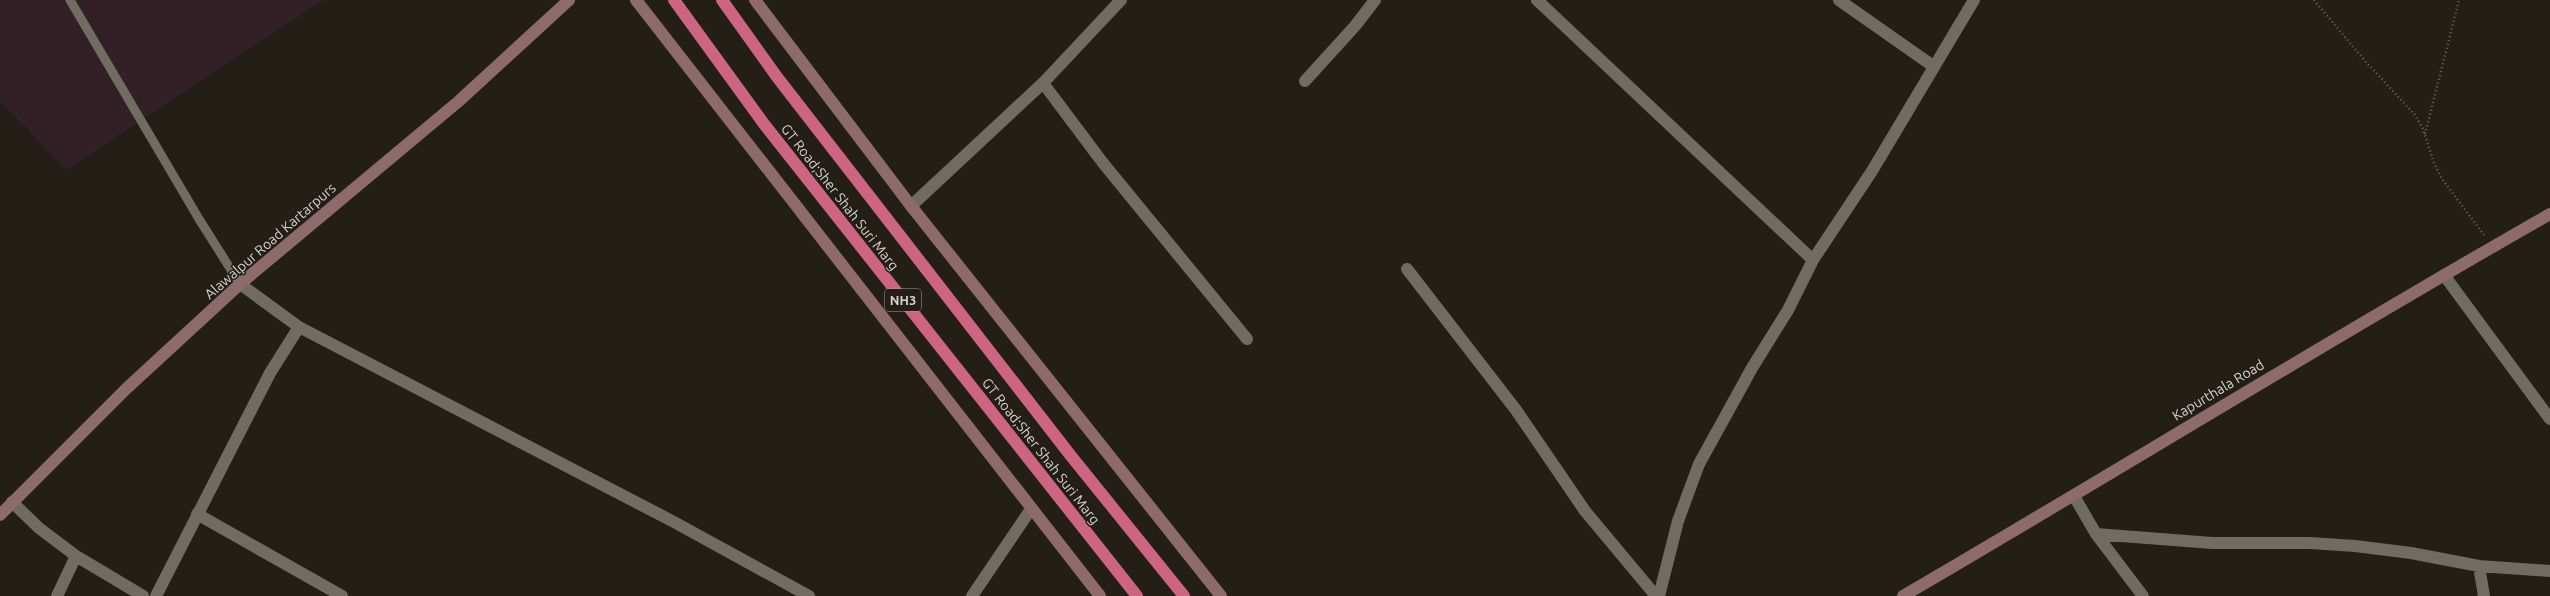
<svg xmlns="http://www.w3.org/2000/svg" width="2550" height="596" font-family="Ubuntu,sans-serif">
<style>
.commercial{fill:#322026}
.lines{fill:none;stroke-linecap:round;stroke-linejoin:round}
.path{stroke:#6b6760;stroke-width:2.5;stroke-dasharray:1 3;stroke-linecap:butt}
.lane{stroke:#716c62;stroke-width:9}
.street{stroke:#716c62;stroke-width:12}
.secondary{stroke:#8d6a6c;stroke-width:12}
.highway{stroke:#cd6582;stroke-width:12}
.labels{text-anchor:middle;dominant-baseline:central;stroke-width:3;stroke-linejoin:round;paint-order:stroke}
.shield{fill:#231e16;stroke:#a09d97;stroke-width:1}
.shield-label{font-size:13px;font-weight:bold;fill:#d6d3ce}
.street-label{font-size:14px;fill:#d6d3ce;stroke:#231e16}
</style>
<rect width="100%" height="100%" fill="#231e16"/>
<path class="commercial" d="M 0,0 L 323,0 L 66,170 L 0,101 Z"/>
<g class="lines">
<path class="path" d="M 2314,0 L 2365,61 L 2415,115 L 2423,129 L 2434,163 L 2442,179 L 2484,235
M 2425,134 L 2459,0"/>
<path class="lane" d="M 70,0 L 199,219 L 240,284"/>
<path class="street" d="M 1537,0 L 1813,260
M 1839,0 L 1933,66
M 1305,81 L 1355,26 L 1375,0
M 1043,83 L 1103,163 L 1247,339
M 911,206 L 1043,83 L 1121,0
M 1407,269 L 1516,410 L 1585,511 L 1656,596
M 2444,275 L 2550,419
M 240,284 L 299,327 L 674,522 L 809,596
M 2074,496 L 2096,534 L 2143,596
M 12,502 L 39,528 L 76,556 L 143,596
M 197,514 L 342,596
M 2096,534 L 2212,543 L 2310,543 L 2355,546 L 2411,553 L 2479,566 L 2550,571
M 2479,566 L 2484,596
M 57,596 L 76,556
M 156,596 L 270,373 L 299,327
M 972,596 L 1031,509
M 1659,596 L 1678,521 L 1699,464 L 1752,368 L 1788,310 L 1813,260 L 1872,171 L 1974,0"/>
<path class="secondary" d="M 636,0 L 1100,596
M 755,0 L 911,206 L 1221,596
M 0,515 L 127,388 L 240,284 L 459,101 L 569,0
M 1903,596 C 2119,470 2332,338 2550,214"/>
<path class="highway" d="M 674,0 L 764,124 L 1137,596
M 722,0 L 777,77 L 1071,456 L 1184,596"/>
</g>
<g class="labels">
<rect class="shield" x="885" y="289" width="36" height="22" rx="3"/>
<g class="shield-label">
<text x="903" y="300">NH3</text>
</g>
<g class="street-label">
<text transform="translate(840 197) rotate(52)">GT Road;Sher Shah Suri Marg</text>
<text transform="translate(270 241) rotate(-41)">Alawalpur Road Kartarpurs</text>
<text transform="translate(2218 390) rotate(-31)">Kapurthala Road</text>
<text transform="translate(1041 451) rotate(52)">GT Road;Sher Shah Suri Marg</text>
</g>
</g>
</svg>
